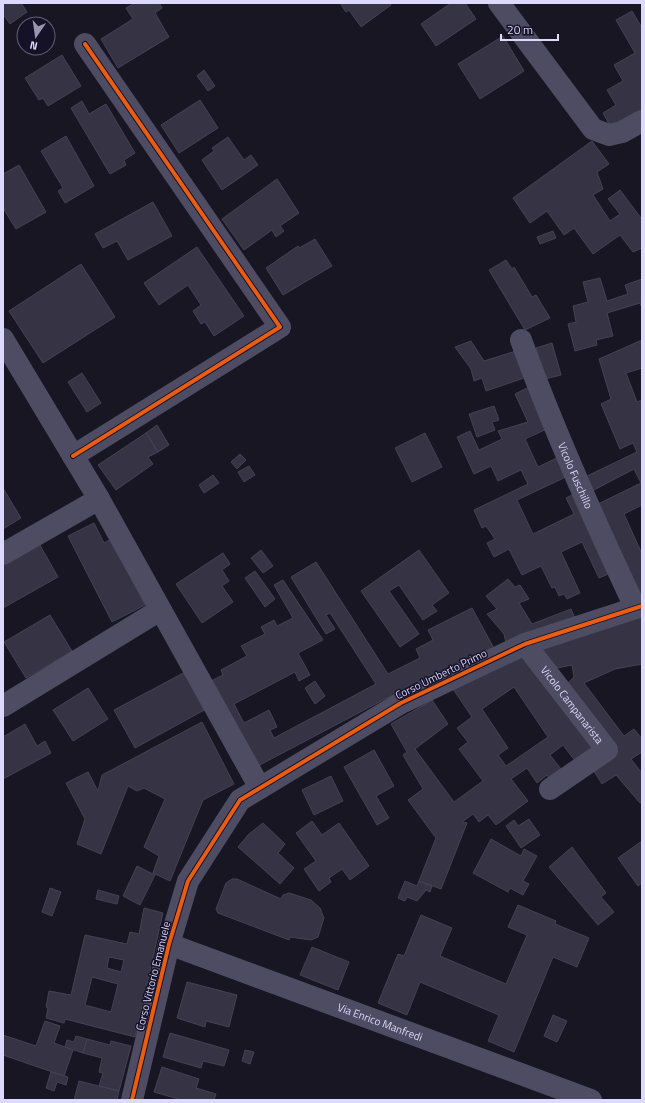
<svg xmlns="http://www.w3.org/2000/svg" width="645" height="1103" font-family="'Titillium Web',sans-serif">
<style>
.building{fill:#363444;stroke:#454155;fill-rule:evenodd}
.lines{fill:none;stroke-linecap:round;stroke-linejoin:round}
.minor{stroke:#4d4c63;stroke-width:22}
.cycleway-casing{stroke:#151127;stroke-width:6}
.cycleway{stroke:#e95d12;stroke-width:4}
.labels{text-anchor:middle;dominant-baseline:central;stroke-width:3;stroke-linejoin:round;paint-order:stroke}
.street-label{font-size:11px;fill:#ddd8fe;stroke:#151127}
</style>
<rect width="100%" height="100%" fill="#181622"/>
<path class="building" d="M 3,3 L 21,3 L 27,12 L 10,24 L 3,14 Z
M 135,3 L 159,3 L 162,8 L 155,13 L 169,37 L 118,68 L 101,39 L 133,19 L 126,8 Z
M 340,3 L 390,3 L 391,5 L 361,27 L 349,10 L 346,12 Z
M 451,3 L 465,3 L 476,19 L 436,46 L 421,24 Z
M 632,11 L 642,28 L 642,117 L 613,131 L 603,113 L 616,105 L 607,90 L 623,81 L 614,65 L 635,53 L 616,20 Z
M 503,36 L 524,71 L 480,99 L 458,64 Z
M 62,55 L 81,86 L 48,106 L 43,98 L 39,100 L 25,78 Z
M 204,70 L 215,86 L 208,91 L 197,76 Z
M 200,100 L 218,128 L 179,153 L 161,125 Z
M 82,101 L 89,114 L 106,104 L 135,153 L 124,160 L 126,165 L 110,174 L 71,108 Z
M 66,136 L 94,186 L 65,203 L 58,191 L 63,188 L 41,151 Z
M 228,137 L 244,160 L 251,155 L 258,165 L 222,190 L 202,160 L 214,151 L 212,148 Z
M 592,141 L 609,164 L 597,172 L 603,189 L 593,195 L 610,221 L 620,214 L 608,199 L 620,190 L 641,218 L 642,217 L 642,248 L 633,252 L 620,235 L 593,254 L 574,228 L 564,235 L 547,211 L 530,223 L 513,198 Z
M 19,165 L 46,212 L 16,229 L 3,208 L 3,174 Z
M 277,179 L 299,213 L 280,226 L 284,231 L 276,237 L 272,230 L 244,250 L 222,219 Z
M 153,202 L 172,236 L 128,260 L 117,241 L 103,248 L 95,234 Z
M 553,231 L 556,238 L 540,244 L 537,237 Z
M 315,239 L 332,266 L 283,295 L 266,268 L 298,246 L 299,248 Z
M 197,247 L 244,316 L 214,336 L 205,322 L 201,324 L 193,311 L 201,305 L 188,285 L 159,305 L 144,283 Z
M 506,260 L 512,269 L 514,267 L 532,297 L 536,295 L 550,318 L 525,330 L 489,270 Z
M 81,264 L 115,317 L 43,363 L 9,311 Z
M 600,278 L 607,301 L 628,294 L 625,285 L 642,279 L 642,308 L 640,303 L 607,313 L 613,336 L 596,340 L 597,345 L 575,351 L 568,324 L 576,322 L 573,306 L 588,302 L 583,282 Z
M 642,340 L 642,368 L 626,373 L 637,402 L 642,400 L 642,505 L 624,514 L 642,554 L 642,599 L 596,505 L 641,483 L 634,469 L 592,491 L 585,477 L 637,452 L 633,443 L 620,449 L 601,404 L 611,399 L 599,359 Z
M 471,341 L 484,361 L 519,350 L 527,377 L 486,391 L 482,378 L 474,381 L 471,369 L 455,347 Z
M 552,343 L 561,375 L 545,379 L 536,348 Z
M 82,373 L 101,403 L 87,412 L 68,382 Z
M 529,387 L 549,428 L 525,439 L 538,467 L 559,457 L 568,476 L 517,500 L 533,534 L 574,514 L 566,498 L 576,493 L 613,572 L 599,578 L 582,542 L 561,552 L 580,593 L 567,599 L 564,594 L 559,596 L 555,587 L 552,588 L 541,566 L 522,575 L 509,549 L 494,557 L 487,543 L 495,539 L 486,526 L 482,528 L 474,510 L 528,484 L 521,470 L 498,481 L 491,466 L 474,474 L 457,437 L 470,431 L 479,450 L 502,439 L 498,431 L 528,422 L 515,394 Z
M 494,406 L 499,420 L 492,422 L 495,430 L 477,437 L 469,414 Z
M 157,425 L 169,445 L 158,452 L 146,433 Z
M 146,433 L 158,452 L 148,457 L 153,464 L 116,490 L 98,465 Z
M 425,433 L 442,467 L 412,482 L 395,448 Z
M 240,454 L 246,460 L 237,469 L 231,462 Z
M 249,466 L 255,475 L 244,482 L 238,472 Z
M 213,475 L 219,483 L 204,493 L 199,485 Z
M 3,488 L 21,518 L 3,529 Z
M 94,523 L 104,543 L 115,537 L 118,553 L 145,605 L 112,622 L 68,536 Z
M 37,540 L 58,577 L 3,608 L 3,559 Z
M 261,550 L 273,566 L 263,573 L 251,558 Z
M 419,550 L 449,593 L 432,605 L 437,611 L 423,620 L 399,585 L 389,591 L 419,634 L 400,647 L 361,591 Z
M 223,553 L 230,564 L 222,570 L 229,581 L 222,586 L 233,602 L 202,623 L 176,584 Z
M 316,562 L 388,674 L 420,658 L 416,649 L 433,640 L 428,630 L 472,608 L 496,652 L 464,662 L 385,699 L 254,768 L 209,682 L 223,675 L 221,670 L 247,656 L 241,646 L 265,634 L 261,627 L 274,620 L 277,626 L 293,618 L 274,585 L 283,580 L 323,640 L 298,653 L 310,675 L 299,681 L 295,672 L 234,704 L 244,723 L 269,710 L 277,727 L 270,730 L 274,738 L 376,684 L 330,613 L 326,615 L 335,629 L 326,634 L 291,577 Z
M 255,571 L 275,599 L 265,607 L 245,578 Z
M 508,579 L 515,587 L 520,585 L 529,599 L 519,603 L 532,624 L 571,609 L 576,621 L 507,648 L 504,634 L 487,614 L 497,609 L 486,596 Z
M 50,615 L 72,651 L 26,678 L 4,642 Z
M 642,617 L 642,664 L 615,669 L 584,683 L 624,736 L 634,729 L 642,739 L 642,752 L 631,759 L 642,773 L 642,802 L 640,803 L 616,775 L 602,784 L 592,768 L 618,748 L 566,685 L 574,677 L 572,665 L 552,669 L 539,649 Z
M 528,655 L 599,751 L 579,766 L 563,745 L 550,755 L 565,774 L 553,783 L 547,775 L 537,783 L 527,768 L 511,779 L 528,801 L 496,825 L 488,815 L 479,822 L 473,814 L 462,822 L 467,823 L 441,889 L 419,881 L 436,838 L 408,800 L 423,789 L 403,755 L 407,752 L 391,724 L 432,700 L 448,724 L 415,749 L 454,802 L 483,781 L 459,749 L 468,742 L 457,728 L 472,717 L 453,689 ZM 514,687 L 548,737 L 506,766 L 498,755 L 508,748 L 482,709 Z
M 187,671 L 208,708 L 135,748 L 114,710 Z
M 315,681 L 325,696 L 315,704 L 305,688 Z
M 88,688 L 108,719 L 73,741 L 53,710 Z
M 202,722 L 234,784 L 203,800 L 170,881 L 153,873 L 159,856 L 144,847 L 165,799 L 144,788 L 137,791 L 128,786 L 101,854 L 77,844 L 85,819 L 66,783 L 88,772 L 98,791 L 102,775 Z
M 25,724 L 37,746 L 45,741 L 51,753 L 3,779 L 3,737 Z
M 374,750 L 394,786 L 376,796 L 389,818 L 377,825 L 344,767 Z
M 331,776 L 343,801 L 314,815 L 302,790 Z
M 529,819 L 540,835 L 521,848 L 506,826 L 514,820 L 518,826 Z
M 312,821 L 322,835 L 339,823 L 369,866 L 350,880 L 342,869 L 329,878 L 331,882 L 319,891 L 304,869 L 316,861 L 296,833 Z
M 263,823 L 285,844 L 278,853 L 294,868 L 280,884 L 238,847 L 249,834 Z
M 491,839 L 521,856 L 524,849 L 537,856 L 523,881 L 529,884 L 523,895 L 510,888 L 508,892 L 473,873 Z
M 642,841 L 642,883 L 638,886 L 618,858 Z
M 572,847 L 606,893 L 601,897 L 614,912 L 598,925 L 549,867 Z
M 137,866 L 155,875 L 140,905 L 123,896 Z
M 232,879 L 237,879 L 281,899 L 283,895 L 289,893 L 311,900 L 320,908 L 324,918 L 318,937 L 311,940 L 290,937 L 289,940 L 218,913 L 216,909 L 226,883 Z
M 405,881 L 417,886 L 419,881 L 432,886 L 430,892 L 426,890 L 417,901 L 407,897 L 405,901 L 398,898 Z
M 50,888 L 61,892 L 52,916 L 42,912 Z
M 98,890 L 119,896 L 117,904 L 96,899 Z
M 518,905 L 556,921 L 555,924 L 589,938 L 577,967 L 553,957 L 514,1052 L 488,1041 L 499,1015 L 420,982 L 407,1015 L 378,1003 L 398,954 L 404,956 L 421,915 L 452,928 L 440,956 L 506,984 L 527,935 L 508,927 Z
M 144,908 L 163,913 L 135,1037 L 65,1019 L 64,1023 L 46,1018 L 48,1008 L 46,1007 L 49,991 L 71,995 L 85,935 L 127,944 L 130,932 L 139,934 ZM 109,957 L 124,960 L 121,972 L 107,968 ZM 92,977 L 118,984 L 111,1012 L 85,1005 Z
M 312,947 L 349,962 L 338,990 L 300,975 Z
M 187,982 L 237,995 L 229,1027 L 206,1021 L 205,1027 L 177,1018 Z
M 553,1015 L 567,1021 L 557,1042 L 544,1036 Z
M 45,1021 L 60,1026 L 54,1043 L 73,1050 L 64,1076 L 3,1055 L 3,1035 L 36,1046 Z
M 170,1033 L 229,1050 L 224,1066 L 203,1061 L 201,1068 L 163,1057 Z
M 76,1036 L 87,1039 L 83,1053 L 65,1047 L 67,1040 L 74,1042 Z
M 87,1039 L 110,1045 L 111,1041 L 131,1046 L 119,1091 L 99,1086 L 103,1073 L 99,1072 L 102,1058 L 83,1053 Z
M 245,1050 L 254,1052 L 250,1064 L 242,1061 Z
M 162,1067 L 199,1079 L 196,1088 L 216,1094 L 214,1100 L 182,1100 L 154,1092 Z
M 51,1072 L 68,1077 L 66,1085 L 57,1082 L 54,1091 L 46,1088 Z
M 79,1081 L 119,1091 L 117,1100 L 74,1100 Z"/>
<g class="lines">
<g class="minor">
<path d="M 499,3 L 593,129 L 609,135 L 622,132 L 642,121"/>
<path d="M 3,339 L 99,499 L 260,788"/>
<path id="s1" d="M 521,340 C 554,431 594,520 635,607"/>
<path d="M 73,456 L 280,327 L 85,44"/>
<path d="M 3,554 L 99,499"/>
<path id="s2" d="M 525,644 L 607,750 L 550,789"/>
<path d="M 3,706 L 160,610"/>
<path id="s3" d="M 169,944 L 591,1100"/>
<path d="M 132,1100 L 169,944 L 188,881 L 240,800 L 401,703 L 525,644 L 642,606"/>
</g>
<defs>
<path id="cycleway" d="M 73,456 L 280,327 L 85,44
M 132,1100 L 169,944 L 188,881 L 240,800 L 401,703 L 525,644 L 642,606"/>
</defs>
<use href="#cycleway" class="cycleway-casing"/>
<use href="#cycleway" class="cycleway"/>
</g>
<g class="labels">
<g class="street-label">
<text stroke="none"><textPath href="#s1" startOffset="146">Vicolo Fuschillo</textPath></text>
<text transform="translate(441 674) rotate(-26)">Corso Umberto Primo</text>
<text stroke="none"><textPath href="#s2" startOffset="77">Vicolo Campanarista</textPath></text>
<text transform="translate(153 976) rotate(-76)">Corso Vittorio Emanuele</text>
<text stroke="none"><textPath href="#s3" startOffset="225">Via Enrico Manfredi</textPath></text>
</g>
</g>
<rect width="645" height="1103" fill="none" stroke="#ddd8fe" stroke-width="8"/>
<g transform="translate(36 36) rotate(193)"><circle r="19" fill="#151127" stroke="#65617d"/>
<path d="M0-3L7 15L0 10L-7 15Z" fill="#9894b1"/>
<text y="-6" font-size="11" font-weight="bold" text-anchor="middle" fill="#ddd8fe">N</text>
</g>
<path d="M501 34v6h57v-6" fill="none" stroke="#ddd8fe" stroke-width="2"/>
<text x="507" y="34" font-size="12" fill="#ddd8fe" stroke="#151127" stroke-width="3" paint-order="stroke">20 m</text>
</svg>
